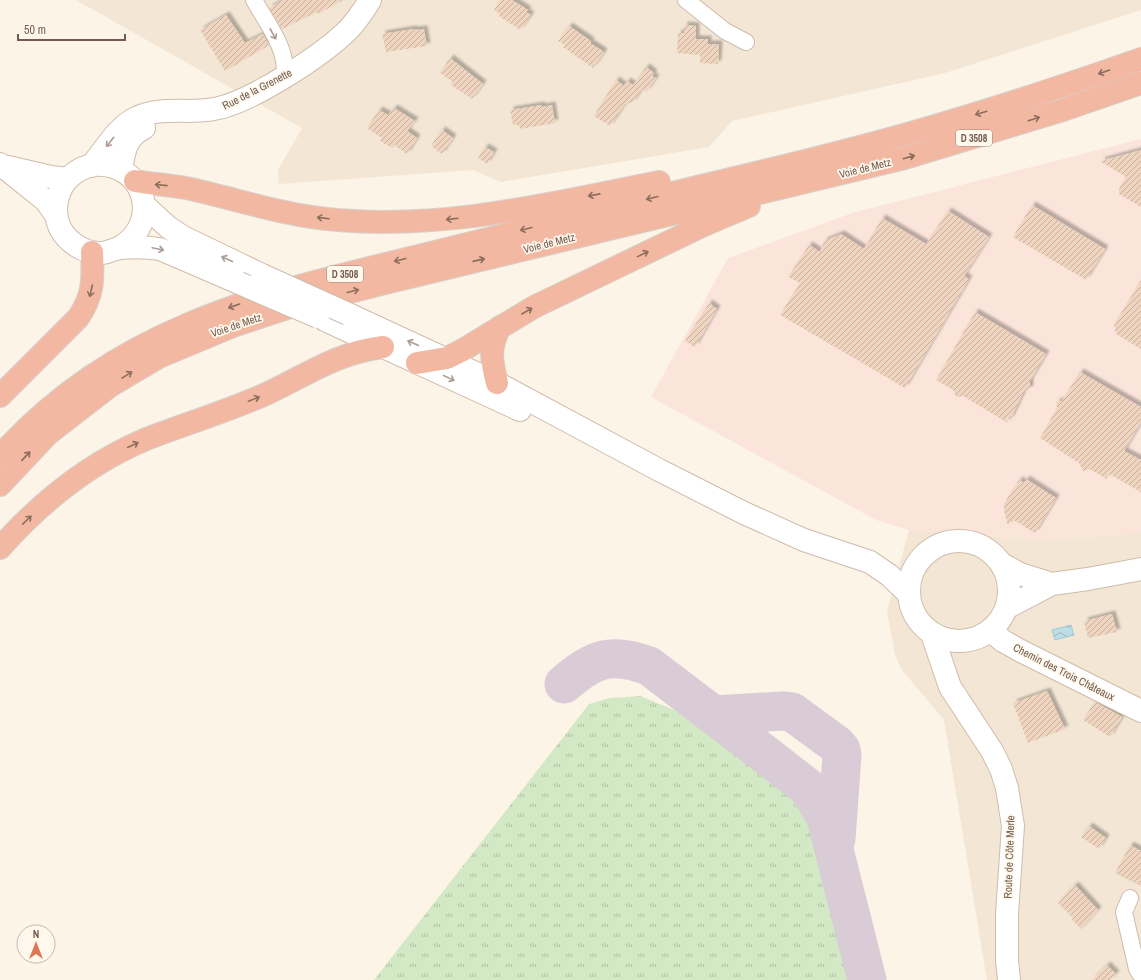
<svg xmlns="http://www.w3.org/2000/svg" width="1141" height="980" font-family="'Archivo Narrow',sans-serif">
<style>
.residential{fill:#f3e6d5}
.commercial{fill:#fbe5db}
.grass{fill:url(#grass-tufts)}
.water{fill:url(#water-waves);stroke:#a2ccd5}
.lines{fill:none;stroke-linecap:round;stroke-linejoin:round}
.taxiway{stroke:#d9ccd6;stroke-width:39}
.building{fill:url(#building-hatch);filter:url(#shadow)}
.street-casing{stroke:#cdbcad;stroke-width:18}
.secondary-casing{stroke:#cfbcab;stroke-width:24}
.highway-casing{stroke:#d8d1cd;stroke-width:24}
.street{stroke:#fff;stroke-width:16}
.secondary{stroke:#fff;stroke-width:22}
.highway{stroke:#f2b8a1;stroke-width:22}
.secondary-bridge-casing{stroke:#cfbcab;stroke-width:24;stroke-linecap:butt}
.secondary-bridge{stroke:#fff;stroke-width:22}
.oneway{stroke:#ac9d94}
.oneway2{stroke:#8d6e5d}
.labels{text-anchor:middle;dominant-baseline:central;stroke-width:3.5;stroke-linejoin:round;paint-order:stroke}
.shield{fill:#fef8ed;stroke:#9d8a7c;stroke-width:1}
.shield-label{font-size:10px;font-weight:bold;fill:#745b4c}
.street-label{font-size:11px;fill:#745b4c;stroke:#fef8ed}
</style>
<defs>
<pattern id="grass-tufts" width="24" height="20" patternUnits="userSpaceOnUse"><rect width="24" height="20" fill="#d3e8c5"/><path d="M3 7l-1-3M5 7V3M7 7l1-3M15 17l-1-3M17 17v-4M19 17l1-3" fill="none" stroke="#b0bfa2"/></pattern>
<pattern id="water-waves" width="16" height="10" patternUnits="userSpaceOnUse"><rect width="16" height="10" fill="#bcdde4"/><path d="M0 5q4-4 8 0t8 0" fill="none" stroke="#9db6bb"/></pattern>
<pattern id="building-hatch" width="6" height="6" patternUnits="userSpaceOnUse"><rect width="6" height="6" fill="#efd4bf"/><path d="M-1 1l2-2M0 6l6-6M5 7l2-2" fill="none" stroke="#c6af9d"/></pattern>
<filter id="shadow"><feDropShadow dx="3.5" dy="-3.5" stdDeviation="1" flood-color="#0004"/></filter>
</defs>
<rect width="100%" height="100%" fill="#fbf4e7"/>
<path class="residential" d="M 76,0 L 1141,0 L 1141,10 L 945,73 L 732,121 L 709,147 L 501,182 L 473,170 L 279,184 L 278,170 L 302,128 Z
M 909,530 L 1042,539 L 1119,535 L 1141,531 L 1141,980 L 987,980 L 944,720 L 902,670 L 895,655 L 887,611 Z"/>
<path class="commercial" d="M 1141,139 L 1141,531 L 1119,535 L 1042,539 L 909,530 L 876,520 L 651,397 L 728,258 L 852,213 Z"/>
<path class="grass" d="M 640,696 L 677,711 L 778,784 L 802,811 L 818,848 L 850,980 L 374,980 L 589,704 L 610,698 Z"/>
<path class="water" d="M 1071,625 L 1074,635 L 1055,640 L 1052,630 Z"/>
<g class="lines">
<path class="taxiway" d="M 564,684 C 594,658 611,652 649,666 L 762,752 L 807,787 L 812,794 L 826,818 L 867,980
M 713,715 L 783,711 L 792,712 L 837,745 L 841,750 L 842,755 L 836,839"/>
</g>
<path class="building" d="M 283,0 L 343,0 L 318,14 L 317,12 L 282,29 L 269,8 Z
M 500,0 L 512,0 L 528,10 L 526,12 L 531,15 L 520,30 L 499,16 L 500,14 L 494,10 Z
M 226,15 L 245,43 L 263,34 L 269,45 L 225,71 L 200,30 Z
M 684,25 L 696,26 L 696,39 L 708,39 L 708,44 L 719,44 L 718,64 L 700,63 L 700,55 L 677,53 L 678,33 L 684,33 Z
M 569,26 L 591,41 L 590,43 L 604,52 L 593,68 L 563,47 L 565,45 L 558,41 Z
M 413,29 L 414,30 L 424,29 L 427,46 L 386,52 L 382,34 Z
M 450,58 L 483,84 L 472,99 L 451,85 L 453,82 L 440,73 Z
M 646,67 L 654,73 L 652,76 L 656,78 L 646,92 L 642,89 L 633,102 L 625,104 L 610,126 L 594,116 L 616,80 L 624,86 L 627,81 L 633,85 Z
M 542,105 L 542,107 L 552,105 L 555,123 L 520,129 L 519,125 L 513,125 L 510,110 Z
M 394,108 L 415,121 L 407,131 L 417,138 L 407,154 L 394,145 L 392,148 L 380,141 L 382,138 L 367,128 L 379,110 L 388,115 Z
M 442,130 L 453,138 L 442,154 L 431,146 Z
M 485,147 L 494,152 L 487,164 L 478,158 Z
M 1141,150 L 1141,207 L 1119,194 L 1119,189 L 1126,177 L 1100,161 Z
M 1032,205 L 1105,249 L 1086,280 L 1013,237 Z
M 948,211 L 989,237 L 964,276 L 969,279 L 905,388 L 780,315 L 800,283 L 788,277 L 809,245 L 820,252 L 824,241 L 841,234 L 864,249 L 882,218 L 926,244 Z
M 1141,280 L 1141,349 L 1116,334 L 1114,325 Z
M 709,303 L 717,309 L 695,347 L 685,341 Z
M 975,312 L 1046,354 L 1030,381 L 1030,389 L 1024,391 L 1010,420 L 1006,417 L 1008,423 L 963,396 L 956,397 L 953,390 L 936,380 Z
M 1080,372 L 1141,407 L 1141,422 L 1124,451 L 1141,460 L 1141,492 L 1109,474 L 1106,479 L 1090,469 L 1083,471 L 1079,463 L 1040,438 L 1057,408 L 1056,402 L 1062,401 Z
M 1026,479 L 1056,498 L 1035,533 L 1012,519 L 1008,526 L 1004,511 L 1004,504 L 1019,480 L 1024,483 Z
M 1112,614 L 1117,632 L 1088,638 L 1084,621 Z
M 1047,691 L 1065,729 L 1028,743 L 1013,703 Z
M 1095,702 L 1122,717 L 1110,737 L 1083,720 Z
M 1089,826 L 1106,838 L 1099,849 L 1081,837 Z
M 1130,845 L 1141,851 L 1141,886 L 1115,873 Z
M 1075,885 L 1098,910 L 1081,929 L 1072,920 L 1073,918 L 1058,903 Z
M 1107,965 L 1116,974 L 1110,980 L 1092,980 Z"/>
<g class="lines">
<defs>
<path id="street" d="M 254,0 C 266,22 289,50 284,76
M 686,0 L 725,31 L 746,42
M 1130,898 L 1124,912 L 1137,969 L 1141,975"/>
<path id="secondary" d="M 0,164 L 46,201 L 56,215
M 91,166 C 105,150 117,127 136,118 C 160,106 189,114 214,109 C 250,103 323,55 349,29 C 357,20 364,10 370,0
M 8,167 L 51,177 L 68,179
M 121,170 C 124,151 126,137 144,128
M 144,205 L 168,227 L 183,237 L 262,275
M 119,248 C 163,223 145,161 94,165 C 80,167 66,177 61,189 C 55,202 54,215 60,228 C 68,243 85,254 103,253 C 109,252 114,249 120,248 C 133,247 147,247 160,249 L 239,283
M 348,314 L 497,383 L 659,470 L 744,513 L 804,540 L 870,562 L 889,575 L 908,593
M 325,320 L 520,410
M909 591a50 50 0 1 1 100 0a50 50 0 1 1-100 0Z
M 1002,564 L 1020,574 L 1052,584
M 1006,608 L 1052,584 L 1088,579 L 1141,569
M 990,630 L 1003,641 L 1021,651 L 1141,711
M 932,634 L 950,687 L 992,751 L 1001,769 L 1007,788 L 1013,826 L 1007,914 L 1007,960 L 1009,980"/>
<path id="highway" d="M 135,181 C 152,184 169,185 186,188 C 233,198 279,214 327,219 C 440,231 549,204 659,182
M 417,363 L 447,358 L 461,351 L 534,307 L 704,225 L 749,206
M 497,383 C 491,360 489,348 500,327
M 0,396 L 78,318 C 94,295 93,279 92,252
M 0,456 C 119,324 266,293 431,253 C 518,231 606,210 693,188 C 765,171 836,154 907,134 C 986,112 1064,86 1141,59
M 0,485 L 48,434 L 110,386 L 159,357 L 233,326 L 290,307 L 389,282 L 905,158 L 1063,110 L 1141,83
M 0,548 C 40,503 88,464 144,440 C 184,424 226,412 266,394 C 307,375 336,353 383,347"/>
</defs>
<use href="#street" class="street-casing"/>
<use href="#secondary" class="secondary-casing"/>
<use href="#highway" class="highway-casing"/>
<use href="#street" class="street"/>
<use href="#secondary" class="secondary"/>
<use href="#highway" class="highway"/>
<defs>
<path id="secondary-bridge" d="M 262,275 L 348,314
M 239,283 L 318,317"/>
</defs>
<use href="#secondary-bridge" class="secondary-bridge-casing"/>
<use href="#secondary-bridge" class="secondary-bridge"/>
</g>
<defs><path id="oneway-shaft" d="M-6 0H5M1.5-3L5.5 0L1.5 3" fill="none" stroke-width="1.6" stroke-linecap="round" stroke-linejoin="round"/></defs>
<g class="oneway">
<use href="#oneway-shaft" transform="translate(273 34) rotate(61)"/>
<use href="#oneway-shaft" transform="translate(110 142) rotate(128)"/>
<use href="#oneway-shaft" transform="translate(158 249) rotate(12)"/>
<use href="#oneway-shaft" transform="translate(227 259) rotate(-156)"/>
<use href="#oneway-shaft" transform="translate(413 343) rotate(-156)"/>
<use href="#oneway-shaft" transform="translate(449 378) rotate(25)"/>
</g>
<g class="oneway2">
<use href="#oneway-shaft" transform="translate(1104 72) rotate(161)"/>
<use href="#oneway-shaft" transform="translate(981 113) rotate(163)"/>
<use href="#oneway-shaft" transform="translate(1034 119) rotate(-18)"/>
<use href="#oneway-shaft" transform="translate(909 157) rotate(-16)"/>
<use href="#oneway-shaft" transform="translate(161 185) rotate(-174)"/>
<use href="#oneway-shaft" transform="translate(594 195) rotate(169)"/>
<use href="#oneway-shaft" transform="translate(652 198) rotate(166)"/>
<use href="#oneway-shaft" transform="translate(323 218) rotate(-173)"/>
<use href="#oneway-shaft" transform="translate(452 219) rotate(173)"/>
<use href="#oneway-shaft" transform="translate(526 229) rotate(166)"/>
<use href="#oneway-shaft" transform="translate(643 254) rotate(-26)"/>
<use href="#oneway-shaft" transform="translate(400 260) rotate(166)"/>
<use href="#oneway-shaft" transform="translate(479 260) rotate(-13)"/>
<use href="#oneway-shaft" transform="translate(91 291) rotate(103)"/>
<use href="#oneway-shaft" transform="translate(353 291) rotate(-14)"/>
<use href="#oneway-shaft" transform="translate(234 306) rotate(161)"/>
<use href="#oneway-shaft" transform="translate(527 311) rotate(-30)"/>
<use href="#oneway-shaft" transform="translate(127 375) rotate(-32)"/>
<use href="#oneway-shaft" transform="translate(254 399) rotate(-21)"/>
<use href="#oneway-shaft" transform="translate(133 445) rotate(-25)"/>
<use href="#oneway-shaft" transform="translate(26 456) rotate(-47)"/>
<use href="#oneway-shaft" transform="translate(27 520) rotate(-44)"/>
</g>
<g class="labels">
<g class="shield">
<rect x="956" y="130" width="36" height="16" rx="3"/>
<rect x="327" y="266" width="36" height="16" rx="3"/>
</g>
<g class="shield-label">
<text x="974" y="138">D 3508</text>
<text x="345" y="274">D 3508</text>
</g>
<g class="street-label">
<text transform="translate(257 89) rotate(-27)">Rue de la Grenette</text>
<text transform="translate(865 168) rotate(-14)">Voie de Metz</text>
<text transform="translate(549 243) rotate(-14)">Voie de Metz</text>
<text transform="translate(236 325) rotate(-19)">Voie de Metz</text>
<text transform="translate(1064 672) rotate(27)">Chemin des Trois Châteaux</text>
<text transform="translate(1009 857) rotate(-88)">Route de Côte Merle</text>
</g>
</g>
<g transform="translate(36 944)"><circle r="19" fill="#fef8ed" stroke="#c7b9ad"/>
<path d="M0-3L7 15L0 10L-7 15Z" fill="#df7552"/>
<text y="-6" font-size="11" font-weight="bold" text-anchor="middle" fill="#745b4c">N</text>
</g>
<path d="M18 34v6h107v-6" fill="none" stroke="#745b4c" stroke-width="2"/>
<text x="24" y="34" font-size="12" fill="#745b4c" stroke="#fef8ed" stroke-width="3" paint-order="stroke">50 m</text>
</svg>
